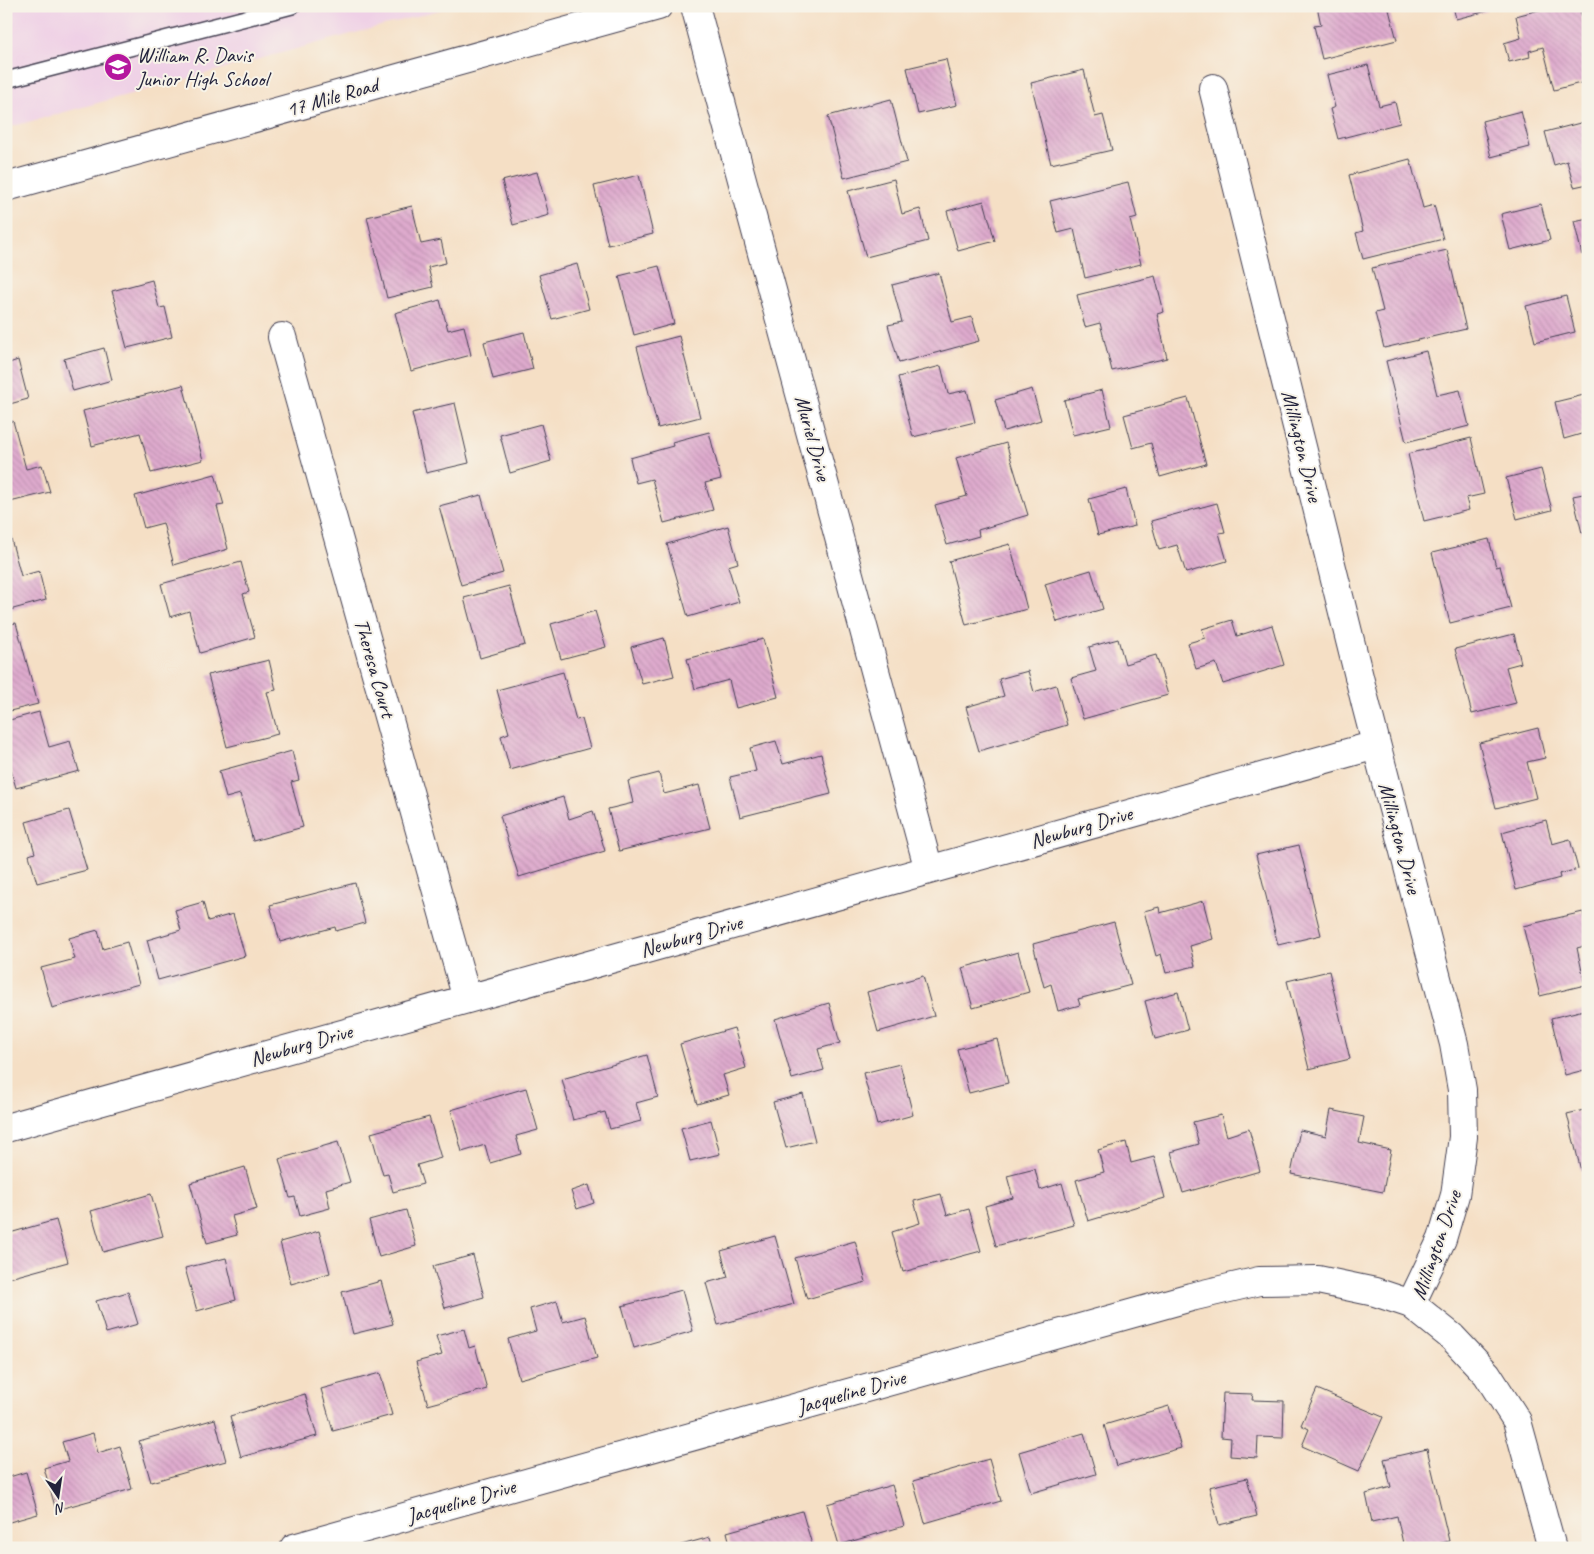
<svg xmlns="http://www.w3.org/2000/svg" width="1594" height="1554" font-family="Caveat,sans-serif">
<style>
.built{fill:#efd0e6}
.building{fill:url(#building-back-hatch)}
.lines{fill:none;stroke-linecap:round;stroke-linejoin:round}
.service-casing{stroke:#423e50;stroke-width:18}
.minor-casing{stroke:#423e50;stroke-width:30}
.tertiary-casing{stroke:#423e50;stroke-width:30}
.service{stroke:#fff;stroke-width:15}
.minor{stroke:#fff;stroke-width:28}
.tertiary{stroke:#fff;stroke-width:28}
.labels{text-anchor:middle;dominant-baseline:central;stroke-width:4;stroke-linejoin:round;paint-order:stroke}
.poi-label{font-size:21px;fill:#22223b;stroke:#f7f3e8;text-anchor:start}
.street-label{font-size:21px;fill:#22223b;stroke:#f7f3e8}
</style>
<defs>
<pattern id="building-back-hatch" width="6" height="6" patternUnits="userSpaceOnUse" patternTransform="scale(1.25)"><rect width="6" height="6" fill="#deaacd"/><path d="M-1 5l2 2M0 0l6 6M5-1l2 2" fill="none" stroke="#be92b1"/></pattern>
</defs>
<rect width="100%" height="100%" fill="#f7f3e8"/>
<filter id="ink" filterUnits="userSpaceOnUse"><feTurbulence type="fractalNoise" baseFrequency=".02" numOctaves="2"/><feDisplacementMap in="SourceGraphic" scale="10" xChannelSelector="R" yChannelSelector="G"/><feConvolveMatrix kernelMatrix="1 2 1 2 8 2 1 2 1" color-interpolation-filters="sRGB"/></filter>
<filter id="wash" filterUnits="userSpaceOnUse"><feTurbulence type="fractalNoise" baseFrequency=".0096" numOctaves="4" result="noise"/><feDisplacementMap in="SourceGraphic" scale="20" xChannelSelector="R" yChannelSelector="G"/><feGaussianBlur stdDeviation="1.12" result="paint"/><feColorMatrix in="noise" values="0 0 0 0 0 0 0 0 0 0 0 0 0 0 0 0 0 1.4 0 .05"/><feComposite in="paint" operator="in"/></filter>
<g filter="url(#wash)">
<rect width="100%" height="100%" fill="#f5dfc5"/>
<path class="built" d="M 6,6 L 454,6 L 6,128 Z"/>
<g id="blocks">
<path class="building" d="M 1317,6 L 1388,6 L 1397,40 L 1322,59 L 1314,26 L 1321,25 Z
M 1453,6 L 1486,6 L 1487,11 L 1456,19 Z
M 1554,6 L 1579,6 L 1588,39 L 1588,81 L 1554,90 L 1543,47 L 1529,51 L 1530,57 L 1509,62 L 1504,43 L 1521,38 L 1516,16 Z
M 946,59 L 957,105 L 918,114 L 907,68 Z
M 1368,65 L 1379,106 L 1395,102 L 1400,123 L 1338,139 L 1330,109 L 1335,107 L 1327,75 Z
M 1084,70 L 1095,117 L 1103,115 L 1112,150 L 1051,164 L 1031,83 Z
M 891,99 L 907,162 L 844,178 L 828,116 Z
M 1521,111 L 1530,147 L 1491,157 L 1482,121 Z
M 1588,121 L 1588,184 L 1574,187 L 1567,161 L 1554,165 L 1545,132 Z
M 1410,159 L 1423,208 L 1434,205 L 1443,239 L 1363,259 L 1356,233 L 1363,231 L 1349,175 Z
M 537,172 L 549,215 L 513,225 L 502,181 Z
M 639,175 L 653,234 L 608,245 L 594,186 Z
M 894,179 L 902,214 L 920,209 L 928,241 L 866,257 L 848,191 Z
M 1128,182 L 1137,218 L 1130,220 L 1141,264 L 1085,278 L 1074,229 L 1058,233 L 1050,201 Z
M 984,201 L 995,241 L 958,251 L 947,211 Z
M 1541,204 L 1550,240 L 1510,250 L 1501,214 Z
M 412,206 L 421,244 L 441,240 L 446,263 L 428,267 L 433,287 L 387,298 L 367,217 Z
M 1588,218 L 1588,253 L 1582,255 L 1574,221 Z
M 1447,250 L 1466,329 L 1384,348 L 1375,313 L 1383,311 L 1372,268 Z
M 577,264 L 589,309 L 552,319 L 539,275 Z
M 659,266 L 674,324 L 634,335 L 619,276 Z
M 939,273 L 952,322 L 972,317 L 979,341 L 899,363 L 888,325 L 902,322 L 892,285 Z
M 1155,276 L 1164,312 L 1157,314 L 1167,358 L 1112,371 L 1100,323 L 1085,327 L 1077,295 Z
M 152,280 L 159,308 L 165,307 L 172,337 L 127,348 L 112,291 Z
M 1566,296 L 1575,332 L 1535,342 L 1526,306 Z
M 440,300 L 448,330 L 464,326 L 471,355 L 411,371 L 395,313 Z
M 524,332 L 533,369 L 493,379 L 484,342 Z
M 679,336 L 700,417 L 658,428 L 637,347 Z
M 104,348 L 112,380 L 73,391 L 64,359 Z
M 1426,351 L 1437,395 L 1460,390 L 1469,426 L 1406,442 L 1386,361 Z
M 18,360 L 28,399 L 6,405 L 6,364 Z
M 941,366 L 948,394 L 967,390 L 975,422 L 913,437 L 898,377 Z
M 183,385 L 203,460 L 151,473 L 140,433 L 92,446 L 83,411 Z
M 1032,389 L 1041,420 L 1004,431 L 995,400 Z
M 1102,390 L 1111,426 L 1073,435 L 1064,400 Z
M 1588,394 L 1588,432 L 1564,439 L 1555,402 Z
M 1188,398 L 1206,464 L 1160,477 L 1151,443 L 1133,448 L 1124,415 Z
M 455,403 L 469,463 L 426,473 L 412,413 Z
M 13,421 L 26,469 L 42,465 L 50,492 L 6,503 L 6,423 Z
M 541,424 L 551,461 L 510,473 L 500,435 Z
M 709,432 L 721,479 L 705,483 L 713,510 L 664,523 L 652,479 L 636,483 L 630,458 L 673,446 L 672,442 Z
M 1471,438 L 1484,494 L 1466,498 L 1469,510 L 1424,521 L 1408,454 Z
M 1006,443 L 1028,515 L 978,530 L 979,536 L 947,545 L 935,505 L 967,496 L 956,458 Z
M 1541,469 L 1552,510 L 1517,519 L 1506,478 Z
M 215,474 L 224,505 L 217,506 L 228,549 L 174,565 L 163,523 L 144,528 L 135,496 Z
M 1126,489 L 1135,526 L 1098,535 L 1089,499 Z
M 1588,493 L 1588,532 L 1582,533 L 1573,496 Z
M 481,495 L 503,573 L 461,585 L 439,506 Z
M 1217,503 L 1225,532 L 1219,533 L 1227,561 L 1186,573 L 1177,545 L 1159,550 L 1151,521 Z
M 7,524 L 21,576 L 39,571 L 46,600 L 6,611 Z
M 728,526 L 738,563 L 728,566 L 739,602 L 688,617 L 667,544 Z
M 1489,539 L 1496,567 L 1500,566 L 1511,608 L 1450,623 L 1432,553 Z
M 1010,544 L 1027,609 L 966,625 L 949,561 Z
M 241,562 L 249,592 L 243,594 L 255,637 L 200,653 L 189,611 L 170,617 L 161,584 Z
M 1091,570 L 1103,609 L 1057,622 L 1045,584 Z
M 509,586 L 525,645 L 480,658 L 464,598 Z
M 595,611 L 606,647 L 561,659 L 551,624 Z
M 1232,620 L 1237,636 L 1272,625 L 1284,665 L 1223,684 L 1216,663 L 1196,669 L 1188,643 L 1205,638 L 1202,629 Z
M 16,623 L 38,704 L 6,712 L 6,625 Z
M 1514,634 L 1521,663 L 1506,667 L 1516,703 L 1472,714 L 1455,649 Z
M 664,638 L 674,676 L 642,684 L 631,647 Z
M 763,639 L 778,697 L 736,708 L 729,680 L 695,689 L 687,659 Z
M 1118,639 L 1125,664 L 1156,655 L 1168,695 L 1083,719 L 1071,678 L 1096,671 L 1089,647 Z
M 269,660 L 276,690 L 267,692 L 278,734 L 227,747 L 208,675 Z
M 1028,671 L 1034,692 L 1056,685 L 1067,725 L 979,751 L 966,707 L 1004,696 L 999,679 Z
M 563,672 L 576,720 L 582,719 L 590,748 L 510,770 L 501,736 L 509,733 L 497,690 Z
M 39,712 L 49,747 L 70,741 L 79,771 L 16,788 L 6,753 L 6,721 Z
M 1538,728 L 1545,758 L 1527,762 L 1536,798 L 1496,808 L 1479,743 Z
M 776,741 L 783,764 L 821,754 L 831,794 L 740,817 L 730,777 L 756,771 L 750,748 Z
M 292,751 L 299,780 L 291,782 L 303,827 L 253,841 L 240,794 L 226,798 L 219,771 Z
M 659,773 L 664,794 L 699,785 L 710,828 L 619,851 L 608,809 L 633,803 L 628,781 Z
M 563,797 L 569,819 L 593,811 L 605,851 L 519,877 L 500,816 Z
M 69,810 L 87,870 L 37,883 L 29,855 L 35,853 L 26,822 Z
M 1546,820 L 1552,844 L 1570,839 L 1578,869 L 1559,874 L 1560,878 L 1516,890 L 1502,832 Z
M 1299,845 L 1321,935 L 1278,945 L 1256,855 Z
M 355,883 L 365,923 L 336,931 L 335,927 L 280,942 L 270,905 Z
M 1203,901 L 1213,939 L 1190,946 L 1195,966 L 1166,973 L 1161,954 L 1156,956 L 1144,911 L 1159,907 L 1160,913 Z
M 203,902 L 208,921 L 233,914 L 245,956 L 158,980 L 147,940 L 181,930 L 175,910 Z
M 1583,912 L 1588,933 L 1588,945 L 1577,948 L 1585,985 L 1540,996 L 1523,926 Z
M 1114,922 L 1131,985 L 1078,999 L 1080,1005 L 1058,1011 L 1051,984 L 1044,987 L 1033,944 Z
M 98,930 L 103,949 L 127,942 L 139,984 L 52,1008 L 41,968 L 75,959 L 69,938 Z
M 1018,952 L 1029,992 L 973,1008 L 962,968 Z
M 1329,971 L 1350,1059 L 1309,1069 L 1287,981 Z
M 923,976 L 934,1016 L 878,1032 L 867,992 Z
M 1178,992 L 1188,1030 L 1155,1039 L 1145,1001 Z
M 829,1003 L 840,1043 L 818,1049 L 824,1070 L 792,1079 L 775,1019 Z
M 1588,1009 L 1588,1069 L 1565,1075 L 1551,1018 Z
M 734,1028 L 746,1068 L 723,1075 L 729,1095 L 697,1104 L 680,1044 Z
M 997,1039 L 1008,1083 L 969,1093 L 957,1049 Z
M 647,1055 L 658,1097 L 636,1103 L 641,1121 L 610,1129 L 605,1112 L 573,1120 L 562,1079 Z
M 900,1064 L 913,1115 L 877,1125 L 863,1073 Z
M 526,1088 L 538,1130 L 516,1136 L 521,1154 L 490,1163 L 485,1145 L 462,1152 L 451,1110 Z
M 803,1094 L 815,1141 L 786,1148 L 773,1102 Z
M 1588,1109 L 1588,1170 L 1581,1171 L 1567,1114 Z
M 1331,1110 L 1364,1117 L 1359,1143 L 1391,1150 L 1383,1192 L 1291,1174 L 1300,1130 L 1326,1136 Z
M 1221,1115 L 1227,1136 L 1249,1129 L 1260,1171 L 1183,1193 L 1171,1152 L 1199,1144 L 1193,1122 Z
M 429,1117 L 441,1158 L 417,1165 L 423,1184 L 393,1192 L 388,1174 L 383,1175 L 371,1133 Z
M 711,1120 L 720,1154 L 690,1161 L 681,1128 Z
M 338,1142 L 350,1182 L 326,1189 L 330,1208 L 300,1216 L 295,1197 L 290,1198 L 279,1159 Z
M 1126,1142 L 1131,1163 L 1154,1157 L 1165,1198 L 1088,1221 L 1076,1180 L 1104,1172 L 1098,1150 Z
M 245,1167 L 257,1209 L 232,1216 L 237,1235 L 207,1243 L 190,1183 Z
M 1035,1169 L 1040,1190 L 1062,1183 L 1074,1225 L 996,1246 L 985,1206 L 1013,1198 L 1007,1176 Z
M 589,1185 L 594,1203 L 577,1209 L 571,1191 Z
M 151,1194 L 163,1236 L 103,1252 L 91,1211 Z
M 941,1194 L 947,1215 L 969,1209 L 981,1251 L 903,1272 L 892,1232 L 920,1223 L 914,1201 Z
M 406,1210 L 416,1246 L 379,1257 L 369,1220 Z
M 56,1220 L 68,1262 L 6,1279 L 6,1234 Z
M 319,1231 L 330,1273 L 291,1284 L 280,1242 Z
M 775,1236 L 794,1304 L 718,1325 L 706,1283 L 728,1277 L 721,1251 Z
M 855,1241 L 866,1282 L 807,1299 L 795,1258 Z
M 473,1255 L 484,1297 L 445,1308 L 433,1266 Z
M 226,1258 L 236,1300 L 197,1311 L 185,1268 Z
M 381,1281 L 393,1324 L 353,1334 L 342,1292 Z
M 682,1290 L 693,1331 L 634,1348 L 622,1306 Z
M 128,1292 L 138,1324 L 106,1333 L 96,1301 Z
M 557,1301 L 563,1322 L 585,1316 L 597,1358 L 519,1379 L 508,1339 L 536,1331 L 530,1309 Z
M 464,1329 L 469,1348 L 475,1346 L 487,1389 L 428,1405 L 416,1362 L 442,1355 L 436,1336 Z
M 380,1373 L 392,1415 L 333,1431 L 321,1389 Z
M 1317,1389 L 1383,1417 L 1359,1471 L 1302,1446 L 1309,1429 L 1301,1425 Z
M 1223,1393 L 1253,1394 L 1252,1400 L 1284,1401 L 1283,1438 L 1258,1437 L 1257,1458 L 1230,1456 L 1231,1438 L 1221,1437 Z
M 305,1394 L 317,1436 L 241,1457 L 230,1416 Z
M 1169,1406 L 1181,1448 L 1116,1466 L 1104,1425 Z
M 215,1419 L 226,1461 L 151,1482 L 139,1441 Z
M 93,1433 L 98,1453 L 120,1446 L 132,1489 L 56,1510 L 44,1468 L 68,1461 L 62,1442 Z
M 1084,1433 L 1096,1474 L 1031,1493 L 1019,1452 Z
M 1427,1449 L 1449,1541 L 1422,1548 L 1404,1548 L 1397,1516 L 1372,1522 L 1366,1494 L 1391,1487 L 1384,1459 Z
M 989,1459 L 1001,1501 L 925,1523 L 913,1481 Z
M 26,1472 L 38,1514 L 6,1523 L 6,1478 Z
M 1247,1478 L 1257,1516 L 1219,1525 L 1209,1487 Z
M 892,1485 L 904,1526 L 839,1545 L 827,1504 Z
M 802,1511 L 813,1548 L 731,1548 L 727,1532 Z
M 710,1537 L 713,1548 L 674,1548 L 674,1547 Z"/>
</g>
</g>
<g filter="url(#ink)">
<use href="#blocks" fill-opacity="0" stroke="#423e50" stroke-width="1"/>
<g class="lines">
<defs>
<path id="service" d="M 6,80 L 292,6"/>
<path id="minor" d="M 695,6 L 929,870
M 1213,88 L 1366,705 L 1454,1044 L 1462,1090 L 1463,1137 L 1455,1195 L 1442,1239 L 1411,1304
M 282,337 L 467,999
M 6,1128 L 1376,745
M 294,1548 L 1191,1297 L 1259,1281 L 1318,1280 L 1375,1292 L 1411,1304 L 1452,1337 L 1487,1374 L 1517,1421 L 1552,1548"/>
<path id="tertiary" d="M 6,187 L 658,6"/>
</defs>
<use href="#service" class="service-casing"/>
<use href="#minor" class="minor-casing"/>
<use href="#tertiary" class="tertiary-casing"/>
<use href="#service" class="service"/>
<use href="#minor" class="minor"/>
<use href="#tertiary" class="tertiary"/>
</g>
</g>
<defs>
<symbol id="school-disc" viewBox="-11 -11 22 22"><circle r="9.5" fill="#b5179e" stroke="#f7f3e8"/><path d="M0-5L7-2L0 1L-7-2ZM-4 1L0 2.5L4 1V4Q0 6-4 4Z" fill="#fff"/></symbol>
</defs>
<g fill-rule="evenodd">
<use href="#school-disc" x="102" y="51" width="32" height="32"/>
</g>
<g class="labels">
<g class="poi-label">
<text x="137" y="55">William R. Davis<tspan x="137" dy="24">Junior High School</tspan></text>
</g>
<g class="street-label">
<text transform="translate(332 97) rotate(-16)">17 Mile Road</text>
<text transform="translate(813 438) rotate(75)">Muriel Drive</text>
<text transform="translate(1302 446) rotate(76)">Millington Drive</text>
<text transform="translate(375 668) rotate(74)">Theresa Court</text>
<text transform="translate(1081 827) rotate(-16)">Newburg Drive</text>
<text transform="translate(1400 838) rotate(75)">Millington Drive</text>
<text transform="translate(691 936) rotate(-16)">Newburg Drive</text>
<text transform="translate(301 1045) rotate(-16)">Newburg Drive</text>
<text transform="translate(1436 1245) rotate(-71)">Millington Drive</text>
<text transform="translate(851 1392) rotate(-16)">Jacqueline Drive</text>
<text transform="translate(461 1501) rotate(-16)">Jacqueline Drive</text>
</g>
</g>
<rect width="1594" height="1554" fill="none" stroke="#f7f3e8" stroke-width="25"/>
<g transform="translate(58 1496) rotate(167)" stroke="#f7f3e8" stroke-width="4" paint-order="stroke">
<path d="M0-4L9 19L0 12L-9 19Z" fill="#22223b"/>
<text y="-8" font-size="14" font-weight="bold" text-anchor="middle" fill="#22223b">N</text>
</g>
</svg>
